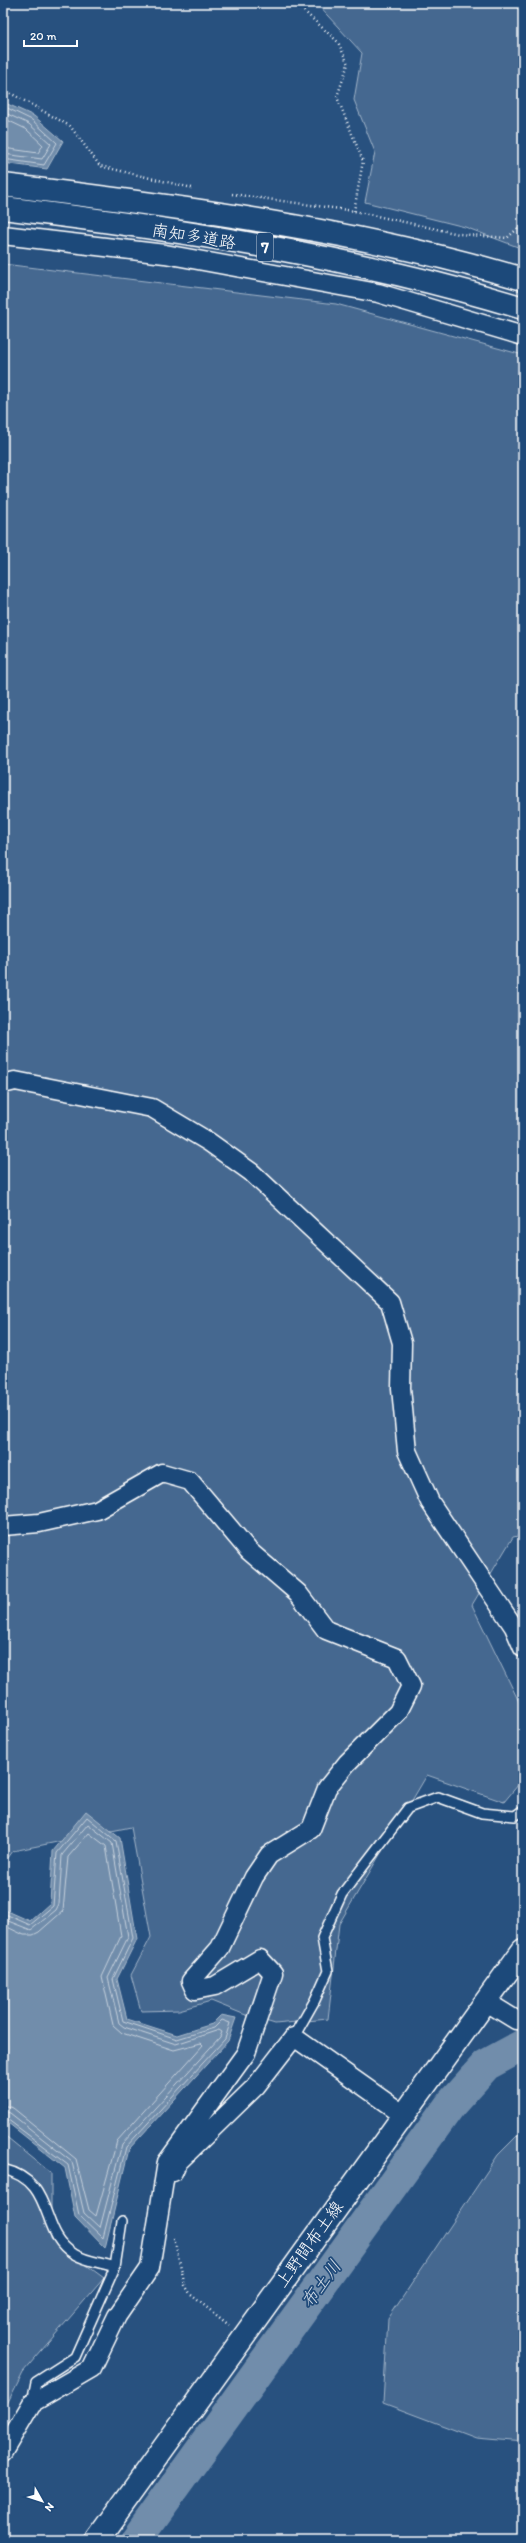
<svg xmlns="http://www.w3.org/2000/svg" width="526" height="2543" font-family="Itim,'Klee One',sans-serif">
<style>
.green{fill:#446890;stroke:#a2b4c8}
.water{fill:#718dab;stroke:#aabbcd}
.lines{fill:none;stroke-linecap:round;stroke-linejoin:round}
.shore{stroke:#c6d1dd;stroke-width:1}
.river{stroke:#718dab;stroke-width:32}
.service-casing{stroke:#fff;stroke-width:12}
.minor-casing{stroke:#fff;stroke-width:21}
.secondary-casing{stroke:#fff;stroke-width:25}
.motorway-casing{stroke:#fff;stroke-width:25}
.path{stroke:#fff;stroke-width:2.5;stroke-dasharray:1 3;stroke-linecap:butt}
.service{stroke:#1f4a7a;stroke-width:9}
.minor{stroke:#1f4a7a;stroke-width:18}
.secondary{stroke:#1f4a7a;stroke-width:22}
.motorway{stroke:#1f4a7a;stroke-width:22}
.labels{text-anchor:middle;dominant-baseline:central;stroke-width:3.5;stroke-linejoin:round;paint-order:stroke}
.shield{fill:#1f4a7a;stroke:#bcc9d7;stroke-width:1}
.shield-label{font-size:16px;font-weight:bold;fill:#fff}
.street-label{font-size:17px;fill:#fff;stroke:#1f4a7a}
.water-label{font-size:18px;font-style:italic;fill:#d4dde6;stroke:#1f4a7a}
</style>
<rect width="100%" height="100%" fill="#28517f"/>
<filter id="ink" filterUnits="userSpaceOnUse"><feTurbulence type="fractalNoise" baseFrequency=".025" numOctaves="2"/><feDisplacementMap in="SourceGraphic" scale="8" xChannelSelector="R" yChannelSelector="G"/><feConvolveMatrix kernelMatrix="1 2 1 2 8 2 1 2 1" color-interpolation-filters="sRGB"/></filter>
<g filter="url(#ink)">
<path class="green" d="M 316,3 L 523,3 L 523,249 L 465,227 L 365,202 L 375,152 L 354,100 L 362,53 Z
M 3,264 L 336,304 L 523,355 L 523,1535 L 513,1537 L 472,1605 L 523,1710 L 523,1779 L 504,1802 L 427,1775 L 339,1924 L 328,2019 L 275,2024 L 243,2014 L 211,2001 L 179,2010 L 141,2011 L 131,1975 L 151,1937 L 131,1827 L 13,1851 L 3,1865 Z
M 523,2130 L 523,2442 L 476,2438 L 383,2403 L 388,2319 L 498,2155 Z
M 3,2134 L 51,2173 L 51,2239 L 104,2278 L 23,2372 L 3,2412 Z"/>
<path class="water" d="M 3,102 L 34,116 L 63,141 L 47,169 L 3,163 Z
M 86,1811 L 120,1838 L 137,1939 L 117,1979 L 127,2019 L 177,2035 L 212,2024 L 221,2015 L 236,2018 L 228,2041 L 129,2149 L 105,2248 L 75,2217 L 65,2168 L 3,2119 L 3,1909 L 30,1921 L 50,1903 L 53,1851 Z"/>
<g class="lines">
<path class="shore" d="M 3,106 L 32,120 L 57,143 L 44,165 L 3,159
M 3,112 L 29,124 L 51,144 L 42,159 L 3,154
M 3,118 L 26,129 L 43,145 L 38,153 L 3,148
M 3,1913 L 30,1925 L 53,1906 L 57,1853 L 87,1817 L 116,1841 L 133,1938 L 113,1979 L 123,2021 L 177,2039 L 214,2028 L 222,2020 L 230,2023 L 225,2039 L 126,2147 L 103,2238 L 79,2215 L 68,2165 L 3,2116
M 3,1919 L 31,1930 L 56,1910 L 59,1904 L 62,1855 L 88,1824 L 112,1843 L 128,1937 L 108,1978 L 119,2023 L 124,2027 L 176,2044 L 219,2030 L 222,2032 L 220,2037 L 122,2144 L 100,2228 L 84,2213 L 72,2162 L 10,2113 L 3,2111
M 3,1925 L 24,1935 L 33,1935 L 39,1932 L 63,1911 L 68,1857 L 89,1833 L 106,1846 L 121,1936 L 102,1977 L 113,2025 L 122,2033 L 174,2050 L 201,2043 L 203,2045 L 117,2141 L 96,2216 L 89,2210 L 76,2159 L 13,2108 L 3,2105"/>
<path class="river" d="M 136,2540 L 451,2104 L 486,2065 L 523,2045"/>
<defs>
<path id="service" d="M 294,2037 L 315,2000 L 328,1971 L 322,1938 L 342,1894 L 408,1808 L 438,1797 L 482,1813 L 515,1816 L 523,1810
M 3,2169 C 57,2182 38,2233 74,2254 C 85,2261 103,2263 115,2267
M 32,2402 L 36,2382 L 75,2357 L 115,2267 L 122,2221"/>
<path id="minor" d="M 3,235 L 165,254 L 378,293 L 523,336
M 3,1084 L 15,1081 L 152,1108 L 209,1142 L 251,1172 L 390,1302 L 402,1343 L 401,1388 L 407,1451 L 430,1502 L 514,1627 L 523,1648
M 3,1526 L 39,1523 L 97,1510 L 162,1473 L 190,1481 L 249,1551 L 298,1593 L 326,1630 L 397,1658 L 411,1686 L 398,1712 L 347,1763 L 327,1788 L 311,1829 L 269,1855 L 254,1877 L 220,1948 L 191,1981 L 195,1990 L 215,1986 L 260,1959 L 273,1973 L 246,2053 L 167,2162 L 150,2268 L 117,2316 L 92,2368 L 32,2403 L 3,2452
M 485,2001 L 516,2020 L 523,2020
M 173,2172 L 177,2163 L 256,2086 L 294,2037 L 403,2114"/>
<path id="secondary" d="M 97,2540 L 523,1950"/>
<path id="motorway" d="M 3,185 C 177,206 354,229 523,279
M 3,208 C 178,229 354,256 523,308"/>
</defs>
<use href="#service" class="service-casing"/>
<use href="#minor" class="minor-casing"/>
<use href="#secondary" class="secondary-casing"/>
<use href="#motorway" class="motorway-casing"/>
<path class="path" d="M 295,3 L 338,42 L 348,64 L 337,97 L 363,161 L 354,211
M 3,89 L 70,126 L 100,166 L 192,188
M 232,194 L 354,211 L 459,234 L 507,238 L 523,224
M 174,2238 L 185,2285 L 191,2295 L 229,2325"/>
<use href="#service" class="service"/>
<use href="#minor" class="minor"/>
<use href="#secondary" class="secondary"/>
<use href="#motorway" class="motorway"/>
</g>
</g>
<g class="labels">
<rect class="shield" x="257" y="233" width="16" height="28" rx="3"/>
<g class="shield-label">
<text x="265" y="247">7</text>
</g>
<g class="street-label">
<text transform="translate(194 236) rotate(9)">南知多道路</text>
<text transform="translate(309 2244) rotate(-54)">上野間布土線</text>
</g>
<g class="water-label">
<text transform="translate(321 2284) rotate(-54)">布土川</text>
</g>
</g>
<rect width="526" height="2543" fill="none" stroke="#1f4a7a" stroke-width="16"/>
<rect x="8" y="8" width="510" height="2527" fill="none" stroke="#fff" stroke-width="1.5" filter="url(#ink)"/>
<g transform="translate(42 2501) rotate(129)" stroke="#1f4a7a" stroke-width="3" paint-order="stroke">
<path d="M0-3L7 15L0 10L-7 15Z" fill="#ffffff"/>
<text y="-6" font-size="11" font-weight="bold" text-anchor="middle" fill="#ffffff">N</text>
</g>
<path d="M24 40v6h53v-6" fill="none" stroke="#ffffff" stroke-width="2"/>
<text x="30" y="40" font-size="12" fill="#ffffff" stroke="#1f4a7a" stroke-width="3" paint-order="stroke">20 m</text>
</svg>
